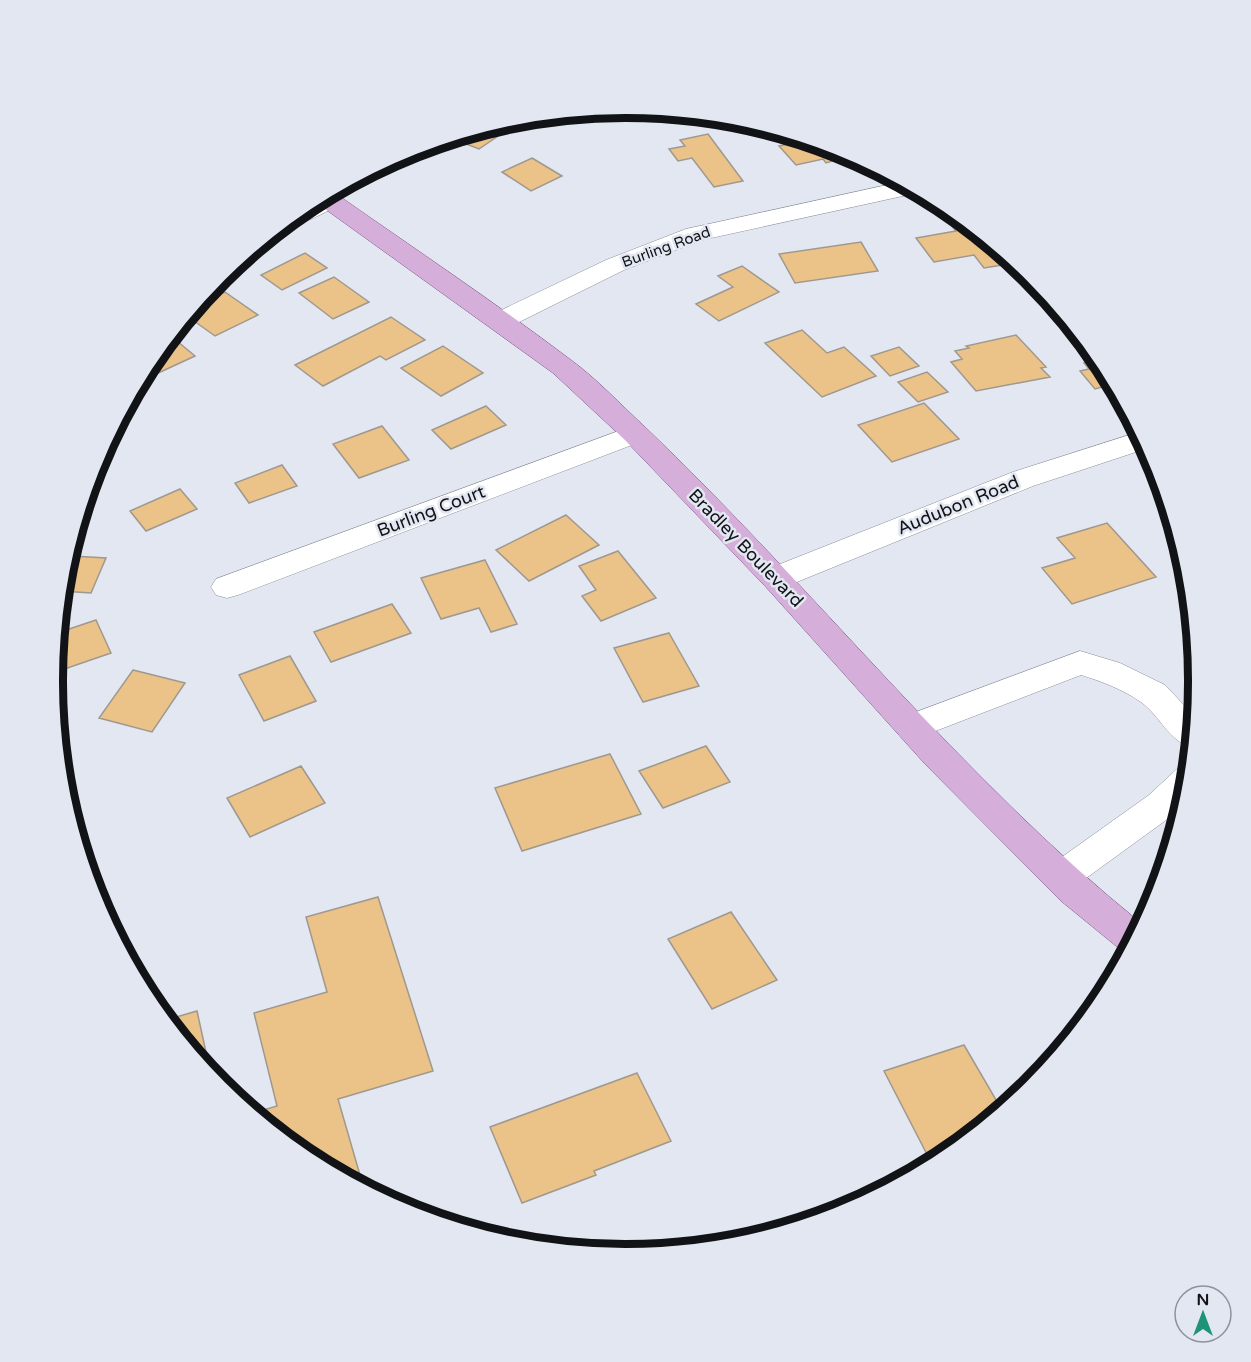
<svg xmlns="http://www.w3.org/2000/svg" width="1251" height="1362" font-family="'Varela Round',sans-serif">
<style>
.building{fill:#ebc287;stroke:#9f988f;stroke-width:1.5}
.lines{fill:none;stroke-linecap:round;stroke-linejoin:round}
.minor-casing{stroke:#8a8e98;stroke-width:1}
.major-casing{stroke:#7e5584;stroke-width:1}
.minor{fill:#fff;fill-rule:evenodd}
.major{fill:#d5afd9;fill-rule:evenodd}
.labels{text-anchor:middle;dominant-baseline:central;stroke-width:5;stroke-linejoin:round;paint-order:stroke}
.far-street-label{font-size:15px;fill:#111316;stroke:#e2e7f2}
.street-label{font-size:18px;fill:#111316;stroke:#e2e7f2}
.rim{fill:none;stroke:#111316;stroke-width:8}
</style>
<rect width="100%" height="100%" fill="#e2e7f2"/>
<path class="building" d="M 489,127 L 504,132 L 479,149 L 451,138 Z
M 708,134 L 743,181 L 714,187 L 692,158 L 678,161 L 669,149 L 685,146 L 680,140 Z
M 807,140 L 845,152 L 850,156 L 826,163 L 823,159 L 796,165 L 779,146 Z
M 532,158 L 562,176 L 531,191 L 502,172 Z
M 963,220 L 1015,263 L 984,268 L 974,255 L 934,262 L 916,238 L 956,231 L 949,223 Z
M 861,242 L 878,271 L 795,283 L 779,254 Z
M 305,253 L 327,268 L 282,290 L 261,275 Z
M 742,266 L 779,292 L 719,321 L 696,304 L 733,287 L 718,276 Z
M 334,277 L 369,302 L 333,319 L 299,293 Z
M 225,292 L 258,315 L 215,336 L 187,316 L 196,306 Z
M 391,317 L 425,340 L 386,360 L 380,356 L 323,386 L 295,365 Z
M 802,330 L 827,353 L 844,347 L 876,376 L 822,397 L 765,343 Z
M 1016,335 L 1046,367 L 1041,368 L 1050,377 L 976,391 L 951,362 L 962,359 L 955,351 L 969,348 L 966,346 Z
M 171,336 L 195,356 L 143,380 L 141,378 L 149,362 Z
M 443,346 L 483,373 L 441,396 L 401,368 Z
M 899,347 L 919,366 L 890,376 L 871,356 Z
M 1099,359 L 1113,384 L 1095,389 L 1080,371 L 1089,369 L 1084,363 Z
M 927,372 L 948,392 L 918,402 L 898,382 Z
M 924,403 L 959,439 L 892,462 L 858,425 Z
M 486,406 L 506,425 L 451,449 L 432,430 Z
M 382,426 L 409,460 L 359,478 L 333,444 Z
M 282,465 L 297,486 L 249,503 L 235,483 Z
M 180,489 L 197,509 L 146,531 L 130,511 Z
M 566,515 L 599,545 L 529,581 L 496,550 Z
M 1107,523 L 1156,577 L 1072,604 L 1042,568 L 1075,558 L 1057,538 Z
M 618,551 L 656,598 L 601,621 L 582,596 L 596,590 L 579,566 Z
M 72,556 L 106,558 L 91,593 L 61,591 L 63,576 Z
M 485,560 L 517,624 L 491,632 L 479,608 L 441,619 L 421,578 Z
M 392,604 L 411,633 L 331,662 L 314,632 Z
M 96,620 L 111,653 L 53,673 L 57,633 Z
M 669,633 L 699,686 L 643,702 L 614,648 Z
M 290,656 L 316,701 L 264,721 L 239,675 Z
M 133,670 L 185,683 L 152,732 L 99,718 Z
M 706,746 L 730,782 L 663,808 L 639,771 Z
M 610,754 L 641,814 L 522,851 L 495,788 Z
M 301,766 L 325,803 L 250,837 L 227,798 Z
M 378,897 L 433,1071 L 338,1099 L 362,1182 L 357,1184 L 307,1157 L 253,1113 L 277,1106 L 254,1013 L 327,992 L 306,917 Z
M 731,912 L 777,980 L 712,1009 L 668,939 Z
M 197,1011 L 211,1075 L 166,1020 Z
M 964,1045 L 1002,1110 L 944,1158 L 932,1164 L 884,1071 Z
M 637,1073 L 671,1141 L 594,1171 L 596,1175 L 522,1203 L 490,1127 Z"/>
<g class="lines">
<defs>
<path id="minor" d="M 901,182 L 921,192 L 702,240 L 624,270 L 509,327 L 500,329 L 491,327 L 487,321 L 491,315 L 606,260 L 686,229 Z
M 327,194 L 338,196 L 341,201 L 338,206 C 322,213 302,227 285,223 L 307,204 Z
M 635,425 L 645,428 L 649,434 L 645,440 L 238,595 L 227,598 L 216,595 L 211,587 L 216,579 Z
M 1139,432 L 1148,448 L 1033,486 L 787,586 L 776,589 L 765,586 L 760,578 L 765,570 L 1013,472 Z
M 1080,651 L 1120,663 L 1165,685 L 1195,717 L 1192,748 C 1169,741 1160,716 1141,702 C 1124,690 1101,681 1081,675 L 912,740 L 900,736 L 895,727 L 900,718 Z
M 1190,765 L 1184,804 L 1173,815 L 1074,887 L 1061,892 L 1048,887 L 1043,877 L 1048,867 L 1149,795 L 1177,769 Z"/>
<path id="major" d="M 332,191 C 412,247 493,301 571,360 C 597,379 620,404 644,426 C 814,588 959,776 1142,924 L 1127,952 L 1121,950 L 1061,901 L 925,764 L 765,586 L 625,440 L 553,373 L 314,201 Z"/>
</defs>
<use href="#minor" class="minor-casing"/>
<use href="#major" class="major-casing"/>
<use href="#minor" class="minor"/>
<use href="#major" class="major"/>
</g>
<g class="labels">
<g class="far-street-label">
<text transform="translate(666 247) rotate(-20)">Burling Road</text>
</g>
<g class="street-label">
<text transform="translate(958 505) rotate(-22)">Audubon Road</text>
<text transform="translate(431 511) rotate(-21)">Burling Court</text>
<text transform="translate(746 548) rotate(46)">Bradley Boulevard</text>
</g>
</g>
<path d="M0 0H1251V1362H0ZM625 118H626A562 562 0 0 1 1188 680V682A562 562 0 0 1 626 1244H625A562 562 0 0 1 63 682V680A562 562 0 0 1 625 118Z" fill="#e2e7f2" fill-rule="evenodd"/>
<path class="rim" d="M625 118H626A562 562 0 0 1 1188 680V682A562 562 0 0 1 626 1244H625A562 562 0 0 1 63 682V680A562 562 0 0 1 625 118Z"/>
<g transform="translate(1203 1314)"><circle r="28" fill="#e2e7f2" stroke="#8e929a" stroke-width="1.5"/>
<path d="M0-4.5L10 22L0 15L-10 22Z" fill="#1f9377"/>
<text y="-9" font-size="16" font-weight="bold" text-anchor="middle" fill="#111316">N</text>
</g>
</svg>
